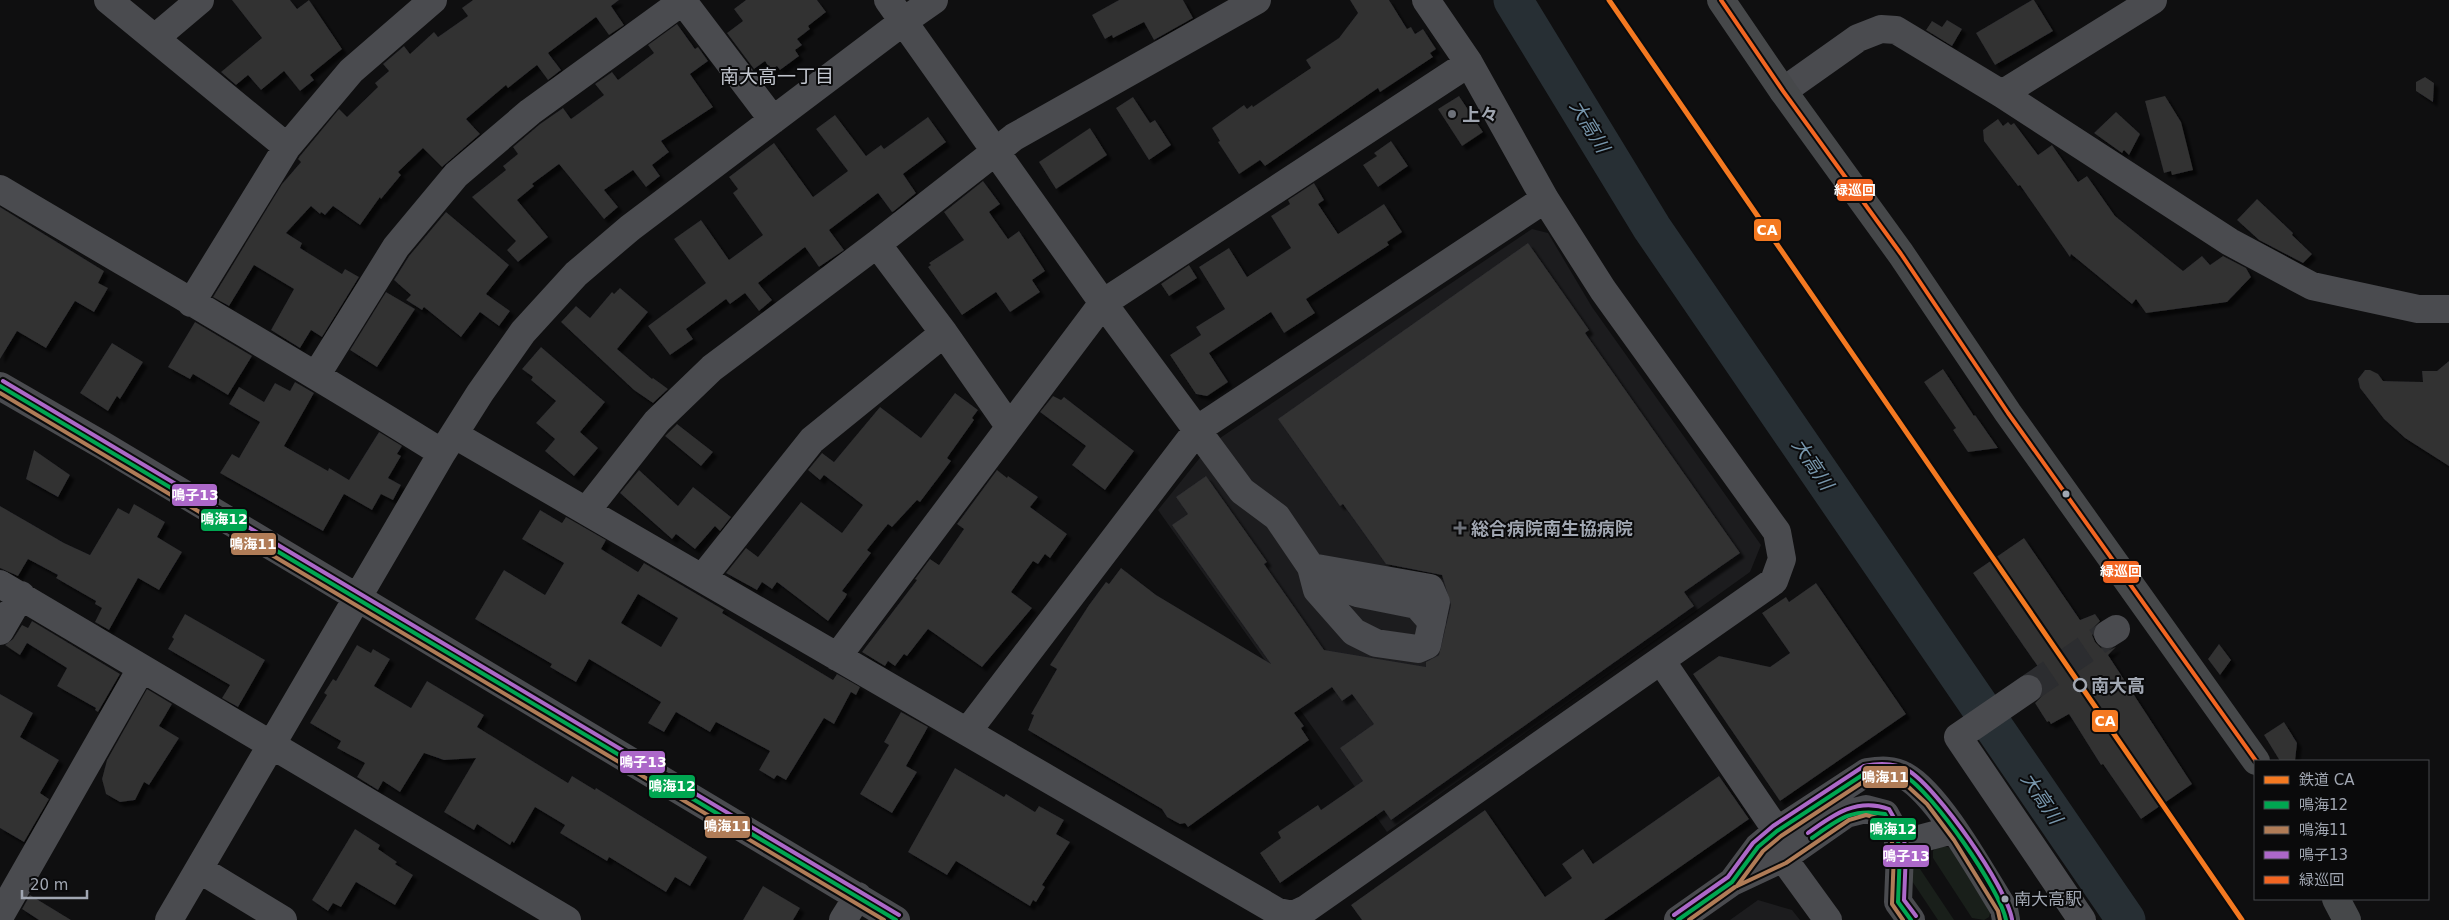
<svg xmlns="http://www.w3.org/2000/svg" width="2449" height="920" font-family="'DejaVu Sans','Noto Sans JP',sans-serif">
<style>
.built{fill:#1c1c1e}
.green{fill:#191f1a}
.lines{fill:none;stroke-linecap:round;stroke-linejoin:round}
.river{stroke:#272f34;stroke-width:39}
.building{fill:#303032;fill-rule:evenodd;filter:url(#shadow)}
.minor-tunnel{stroke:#2c2d30;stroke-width:28;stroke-dasharray:28 14;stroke-linecap:butt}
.minor{stroke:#4a4b4f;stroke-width:28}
.major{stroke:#46484a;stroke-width:28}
.bus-1-casing{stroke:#0a0a0b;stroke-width:8}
.bus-2-casing{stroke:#0a0a0b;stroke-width:8}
.bus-3-casing{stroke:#0a0a0b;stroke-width:8}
.bus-4-casing{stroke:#0a0a0b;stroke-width:8}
.bus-1{stroke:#00a651;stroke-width:4}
.bus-2{stroke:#b07c57;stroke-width:4}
.bus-3{stroke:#ac68c9;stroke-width:4}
.bus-4{stroke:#f26522;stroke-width:4}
.rail-1-casing{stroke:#0a0a0b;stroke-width:9}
.rail-1{stroke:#f47921;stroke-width:5}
.poi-dot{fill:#6d7179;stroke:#0a0a0b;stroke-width:2}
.bus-dot{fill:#a0a6b1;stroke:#0a0a0b;stroke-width:2}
.stop-dot{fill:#0a0a0b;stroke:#a0a6b1;stroke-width:2.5}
.labels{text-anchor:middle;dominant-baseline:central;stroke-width:4;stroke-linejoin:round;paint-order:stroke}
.bus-label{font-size:17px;fill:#a0a6b1;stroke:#0a0a0b;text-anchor:start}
.poi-label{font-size:18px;font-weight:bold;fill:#a0a6b1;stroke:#0a0a0b;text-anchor:start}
.stop-label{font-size:18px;font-weight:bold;fill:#a0a6b1;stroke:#0a0a0b;text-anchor:start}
.neighbourhood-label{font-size:19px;fill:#c1c5cd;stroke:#0a0a0b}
.water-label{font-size:19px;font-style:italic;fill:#7796ac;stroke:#0a0a0b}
.line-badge{stroke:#0a0a0b;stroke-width:2}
.badge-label{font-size:14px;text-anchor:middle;font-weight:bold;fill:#fff}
</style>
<defs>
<filter id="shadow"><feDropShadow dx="4.5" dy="4.5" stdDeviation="1" flood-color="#0009"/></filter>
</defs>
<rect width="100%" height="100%" fill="#0f0f10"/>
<path class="built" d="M 1532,229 L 1548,233 L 1592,307 L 1761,545 L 1750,572 L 1387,832 L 1158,510 L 1211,444 Z
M 1758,900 L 1792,910 L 1800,920 L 1730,920 Z"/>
<path class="green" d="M 1938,846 L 1948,847 L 1957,853 L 1991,910 L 1989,917 L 1984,920 L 1972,918 L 1933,858 L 1933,851 Z
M 1916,858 L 1918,866 L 1954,920 L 1938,920 L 1912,881 L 1910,864 Z"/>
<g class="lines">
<path class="river" d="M 1513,0 L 1652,228 L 2126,920"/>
</g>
<path class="building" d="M 232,0 L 290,0 L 297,9 L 309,0 L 342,49 L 310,75 L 314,80 L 300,91 L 284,71 L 261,90 L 248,75 L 236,85 L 221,72 L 262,38 Z
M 473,0 L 619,0 L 611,6 L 624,25 L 609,35 L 596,17 L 548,53 L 561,70 L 548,80 L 537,65 L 508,88 L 506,85 L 466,119 L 480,134 L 442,167 L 423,148 L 398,172 L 401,175 L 381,199 L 380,197 L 360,225 L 333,206 L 325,215 L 321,212 L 320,214 L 311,206 L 286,233 L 302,243 L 300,248 L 342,274 L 345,269 L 359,277 L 322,337 L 311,330 L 300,348 L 271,330 L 294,289 L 254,265 L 229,306 L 213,297 L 282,184 L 301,162 L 298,159 L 300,156 L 339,109 L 347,117 L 378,87 L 375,83 L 389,71 L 383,64 L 404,46 L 410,54 L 434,32 L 438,37 L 468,16 L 462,8 Z
M 746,0 L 817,0 L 826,12 L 808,26 L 810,29 L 797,39 L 802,45 L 795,50 L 799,56 L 780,70 L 777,66 L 771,70 L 765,61 L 754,69 L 727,33 L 743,21 L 734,9 Z
M 1119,0 L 1183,0 L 1193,18 L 1154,40 L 1144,22 L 1113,38 L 1112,35 L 1105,39 L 1092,15 Z
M 1350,0 L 1389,0 L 1407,29 L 1411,27 L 1415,34 L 1423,29 L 1436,49 L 1430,53 L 1433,57 L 1380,92 L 1378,88 L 1265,166 L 1260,160 L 1239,174 L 1218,142 L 1220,141 L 1212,128 L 1244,105 L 1247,109 L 1252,105 L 1253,107 L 1311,68 L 1306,60 L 1339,38 L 1358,13 Z
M 2032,0 L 2034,0 L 2053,31 L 1995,65 L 1976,33 Z
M 1947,20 L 1962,29 L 1952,46 L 1926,30 L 1932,21 L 1942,27 Z
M 677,24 L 695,49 L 698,47 L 708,61 L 690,74 L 713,107 L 661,141 L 669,152 L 652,165 L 660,176 L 646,187 L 633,170 L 604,190 L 618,207 L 604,219 L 559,164 L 532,184 L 534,186 L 517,200 L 548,237 L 518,262 L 507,250 L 516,241 L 472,197 L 506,170 L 503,166 L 518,154 L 513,147 L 540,124 L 563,108 L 571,119 L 604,95 L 595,84 L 612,72 L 618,80 L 654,53 L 648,45 Z
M 2425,77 L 2434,83 L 2433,102 L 2416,91 L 2416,82 Z
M 1459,96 L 1483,132 L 1462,146 L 1438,109 Z
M 2165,96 L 2181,122 L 2193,170 L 2172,175 L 2171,171 L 2164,173 L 2145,101 Z
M 1133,97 L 1150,123 L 1155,120 L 1171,145 L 1149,160 L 1116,108 Z
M 2116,112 L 2140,134 L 2129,155 L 2124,150 L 2122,153 L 2094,133 Z
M 835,115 L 866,156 L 881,145 L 884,149 L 928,117 L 946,142 L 903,174 L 916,193 L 894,211 L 892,212 L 878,193 L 829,230 L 844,250 L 819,267 L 805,247 L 758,283 L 772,300 L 759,311 L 745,293 L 730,304 L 726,299 L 686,329 L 693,339 L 670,355 L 648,326 L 706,283 L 674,239 L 701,220 L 729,260 L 763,235 L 733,193 L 738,189 L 729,177 L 774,143 L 813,197 L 848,171 L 816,129 Z
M 1998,119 L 2003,126 L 2008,122 L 2011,125 L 2014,123 L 2038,155 L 2052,145 L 2078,182 L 2087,176 L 2115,216 L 2183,271 L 2202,256 L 2210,265 L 2223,256 L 2246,268 L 2251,277 L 2227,302 L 2146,313 L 2136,299 L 2132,304 L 2071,254 L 2070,257 L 2020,185 L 2018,186 L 1984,141 L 1983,130 Z
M 1090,128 L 1107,155 L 1056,189 L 1039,162 Z
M 1391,141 L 1408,166 L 1378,187 L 1363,165 L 1377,156 L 1374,153 Z
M 983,181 L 1000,204 L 989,212 L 1008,239 L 1019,231 L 1045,271 L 1032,280 L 1040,292 L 1010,312 L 996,292 L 962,315 L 928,267 L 931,265 L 929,263 L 964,240 L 944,212 Z
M 1314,183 L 1324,200 L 1318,204 L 1338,234 L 1384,204 L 1402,232 L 1387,242 L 1389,245 L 1372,256 L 1306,299 L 1315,313 L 1284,333 L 1271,312 L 1209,353 L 1228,382 L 1207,396 L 1196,394 L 1170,355 L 1201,335 L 1196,327 L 1225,309 L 1199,267 L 1229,248 L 1247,277 L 1291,248 L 1271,216 L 1290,204 L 1288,200 Z
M 2257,199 L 2293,233 L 2292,235 L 2312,254 L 2303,263 L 2259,240 L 2237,220 Z
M 0,207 L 104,271 L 98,283 L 108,288 L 94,312 L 75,301 L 46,348 L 17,331 L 0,359 Z
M 446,212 L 509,265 L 486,294 L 510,311 L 499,326 L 480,312 L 461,337 L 424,307 L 422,310 L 406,300 L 411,295 L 394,280 L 409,256 Z
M 1528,243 L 1589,330 L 1585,333 L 1740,553 L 1684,592 L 1694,606 L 1391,820 L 1384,810 L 1280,883 L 1260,853 L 1281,838 L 1278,832 L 1318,805 L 1321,810 L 1363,781 L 1340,748 L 1374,724 L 1352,694 L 1342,701 L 1332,687 L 1294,713 L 1304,726 L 1301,728 L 1309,740 L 1188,827 L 1185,823 L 1180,824 L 1167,817 L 1162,809 L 1028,730 L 1034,715 L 1031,714 L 1057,669 L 1050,665 L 1089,605 L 1106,582 L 1109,584 L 1121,568 L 1156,595 L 1271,664 L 1172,525 L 1188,514 L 1176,497 L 1206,476 L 1267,562 L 1264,564 L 1324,650 L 1426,667 L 1426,662 L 1439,655 L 1451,605 L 1442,575 L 1386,564 L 1343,504 L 1340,506 L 1278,419 Z
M 1189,265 L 1197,278 L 1169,296 L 1161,284 Z
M 620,288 L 648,312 L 617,349 L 652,379 L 653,378 L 668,389 L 653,403 L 634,390 L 561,322 L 576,306 L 590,318 L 612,292 L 614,294 Z
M 386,292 L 415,309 L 377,367 L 350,350 Z
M 195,322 L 252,356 L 228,395 L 193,374 L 190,379 L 168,367 Z
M 112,343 L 143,362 L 120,399 L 117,396 L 108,411 L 80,393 Z
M 541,347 L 605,402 L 580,432 L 598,448 L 574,476 L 545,451 L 555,439 L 536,423 L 556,401 L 531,380 L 533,377 L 522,369 Z
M 2449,361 L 2449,466 L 2405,438 L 2384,419 L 2360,388 L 2358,379 L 2365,370 L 2370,370 L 2378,374 L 2383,381 L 2423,382 L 2422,371 L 2437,371 Z
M 1943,369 L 1974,416 L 1975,415 L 1998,448 L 1968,452 L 1953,430 L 1956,428 L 1924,382 Z
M 295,382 L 314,393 L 284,446 L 328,471 L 329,468 L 349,480 L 379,432 L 402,446 L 397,454 L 401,456 L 388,478 L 401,485 L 393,500 L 381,494 L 372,510 L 344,494 L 323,531 L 220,473 L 232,454 L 239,458 L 260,422 L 229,404 L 239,387 L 264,402 L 275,383 L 290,391 Z
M 955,393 L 978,410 L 972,418 L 974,420 L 947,458 L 951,461 L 920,502 L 917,500 L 892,527 L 888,524 L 867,550 L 871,553 L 842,591 L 847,594 L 845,598 L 828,621 L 777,582 L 772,589 L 762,582 L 757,590 L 726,573 L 746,548 L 758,557 L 801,502 L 842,533 L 863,505 L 824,475 L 820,480 L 808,470 L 822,453 L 834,462 L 880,407 L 921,438 Z
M 1053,396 L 1061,400 L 1064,397 L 1134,451 L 1105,490 L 1072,465 L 1086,446 L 1040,412 Z
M 677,424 L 713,452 L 701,466 L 665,436 Z
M 34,450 L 70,475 L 58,497 L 26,479 Z
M 639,470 L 678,506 L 693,487 L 731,517 L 720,531 L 715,526 L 695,549 L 676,534 L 672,539 L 620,493 Z
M 997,470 L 1007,478 L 1008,476 L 1038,497 L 1030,507 L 1067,534 L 1050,558 L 1045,554 L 1038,564 L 1033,561 L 1011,592 L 1032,608 L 982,667 L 928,629 L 907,656 L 904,654 L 895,666 L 888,661 L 885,666 L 862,652 L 917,580 L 915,579 L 930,559 L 939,565 L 964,529 L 957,524 Z
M 134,504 L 165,522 L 157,537 L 182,552 L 159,590 L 138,578 L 109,630 L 95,622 L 102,608 L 95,604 L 96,601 L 56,578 L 58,575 L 28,559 L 18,576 L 0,568 L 0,506 L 64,543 L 90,555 L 118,508 L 129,514 Z
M 540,510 L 562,523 L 566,517 L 606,540 L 601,549 L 638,572 L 644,563 L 724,610 L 722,613 L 833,680 L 837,674 L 860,687 L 856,695 L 851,692 L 834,724 L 824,718 L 786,780 L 777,775 L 774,779 L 759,770 L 770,751 L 716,722 L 710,732 L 676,712 L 664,732 L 648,723 L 661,702 L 589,659 L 576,682 L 550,667 L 552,664 L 475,619 L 504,570 L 545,595 L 564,563 L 522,539 ZM 638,594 L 678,618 L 661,647 L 621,623 Z
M 2024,538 L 2080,620 L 2095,614 L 2100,621 L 2094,627 L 2092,635 L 2095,642 L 2101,648 L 2109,650 L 2116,647 L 2108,655 L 2192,784 L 2141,819 L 2103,764 L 2101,765 L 2069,714 L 2051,724 L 2049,721 L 2047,722 L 2035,703 L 2042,696 L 2044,688 L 2041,681 L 2035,675 L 2041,671 L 1973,573 Z
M 1816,583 L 1906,714 L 1780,801 L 1693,674 L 1719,656 L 1770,667 L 1790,653 L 1762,613 L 1786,597 L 1789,602 Z
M 185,614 L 265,660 L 238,707 L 222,698 L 230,685 L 168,649 L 174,639 L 172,637 Z
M 32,621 L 120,674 L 98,712 L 95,710 L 96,708 L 57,686 L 67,668 L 27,643 L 20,655 L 5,645 L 13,639 L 22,625 L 28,628 Z
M 2219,644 L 2231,660 L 2220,675 L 2208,659 Z
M 357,645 L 371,653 L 373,649 L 390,659 L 374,686 L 411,708 L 427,681 L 484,715 L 477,727 L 568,783 L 572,776 L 595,790 L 596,788 L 707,857 L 690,886 L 675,877 L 666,892 L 609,857 L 607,861 L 560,833 L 565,825 L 535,807 L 514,843 L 512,841 L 510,845 L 477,824 L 474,830 L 444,812 L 476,758 L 444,760 L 424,753 L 400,792 L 383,781 L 378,790 L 357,777 L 365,763 L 337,748 L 341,741 L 310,723 L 327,695 L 324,693 L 333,679 L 336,681 Z
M 147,689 L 172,704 L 159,726 L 179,738 L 149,785 L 144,782 L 135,800 L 120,802 L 106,794 L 102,779 L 107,760 Z
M 0,694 L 33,713 L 20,737 L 59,760 L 40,793 L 49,799 L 24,842 L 0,828 Z
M 901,712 L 928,727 L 906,766 L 917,772 L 892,813 L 860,794 L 889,745 L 884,742 Z
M 2284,722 L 2297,743 L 2295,761 L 2280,761 L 2264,735 Z
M 955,768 L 1004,797 L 1006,794 L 1035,812 L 1039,806 L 1064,820 L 1056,834 L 1070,842 L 1042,885 L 1045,887 L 1036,902 L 1033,900 L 1030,906 L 956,861 L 947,875 L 908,852 Z
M 1719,776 L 1749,819 L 1604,920 L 1362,920 L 1351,905 L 1485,810 L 1545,897 L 1572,878 L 1562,864 L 1583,849 L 1593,864 Z
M 355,829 L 380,845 L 378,849 L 397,862 L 395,864 L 413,875 L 395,905 L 356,882 L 341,907 L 333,903 L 328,911 L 312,900 Z
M 763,886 L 800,908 L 793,920 L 743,920 Z
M 30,895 L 71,920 L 39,920 L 22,909 Z"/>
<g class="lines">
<path class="minor-tunnel" d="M 2028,689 L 2108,634"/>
<path class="minor" d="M 108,0 L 287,147
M 682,0 L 773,120
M 888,0 L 1103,303 L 1242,491 L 1277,517 L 1311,567 L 1336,585 L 1357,593 L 1417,605 L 1432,622
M 155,38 L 200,0
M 1783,91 L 1858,38 L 1881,29 L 1896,30 L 2002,94 L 2230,242 L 2312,286 L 2418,309 L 2449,309
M 2002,94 L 2153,0
M 0,189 C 148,277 297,362 442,453
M 877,244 L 944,333 L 1009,426
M 191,303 L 287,147 L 351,71 L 433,0
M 317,374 L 396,247 L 456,175 L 530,112 L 683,1
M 0,386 L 104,446 L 896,920
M 455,435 C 730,592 1003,754 1278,912 L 1293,915 L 1306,909 L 1774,581 L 1782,559 L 1777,532 L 1603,290 L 1545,199 L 1469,63 L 1426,0
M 587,510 L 657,421 L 712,368 L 877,244 L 1014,137 L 1257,0
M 1311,567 L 1430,588 L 1436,602 L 1427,645 L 1418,649 L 1376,643 L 1354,632 L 1317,590 Z
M 703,577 L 812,440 L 944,333
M 0,584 L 567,920
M 0,631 L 21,595
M 2108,634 L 2116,629
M 837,657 L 1103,303 L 1469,63
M 1662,662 L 1777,831
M 2028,689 L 1958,737 L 2082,920
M 967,732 L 1198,429 L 1545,199
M 1900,852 L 1919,839 L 1953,830
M 1783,858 L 1828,920
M 199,869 L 283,920
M 1732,882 L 1758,847 L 1777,831 L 1867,772 C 1880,770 1893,769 1905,776 C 1939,795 1982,874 2004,909 L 2006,920
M 0,916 L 141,669
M 169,920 L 442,453 L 480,393 L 523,332 L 576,274 L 630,228 L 904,21 L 934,0
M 843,920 L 858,896
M 1678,920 L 1732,882 L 1783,858 L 1846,814 L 1866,809 L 1885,814 L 1897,836 L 1900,852 L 1898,902 L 1911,920"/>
<path class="major" d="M 1721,0 L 1783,91 L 1901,254 L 2008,413 L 2256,761
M 2336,899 L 2347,920"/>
<defs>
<path id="bus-1" d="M 0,386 L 896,920
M 1812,838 C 1839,819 1851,808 1885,814 L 1897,836 L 1900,852 L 1898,902 L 1911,920
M 1678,920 L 1732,882 L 1758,847 L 1777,831 L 1867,772 C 1880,770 1893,769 1905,776 C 1933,793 2000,889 2006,920"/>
<path id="bus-2" d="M 0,393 L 884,920
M 1737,886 L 1763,851 L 1781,836 L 1869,778 L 1886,777 L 1902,781 L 1927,804 L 1954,840 L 1998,911 L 2000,920
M 1689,920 L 1735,887 L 1786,863 L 1849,820 L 1866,815 L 1881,819 L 1891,838 L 1894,852 L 1892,904 L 1903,920"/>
<path id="bus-3" d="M 3,381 L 899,915
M 1808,833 C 1833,815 1857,797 1889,809 L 1903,834 L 1906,852 L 1904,900 L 1916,916
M 1674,915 L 1728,877 L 1753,843 L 1773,826 L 1864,766 C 1879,763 1896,763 1909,771 C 1938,789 2006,886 2012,919"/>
<path id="bus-4" d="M 1721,0 L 1783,91 L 1901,254 L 2008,413 L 2256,761"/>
</defs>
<use href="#bus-1" class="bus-1-casing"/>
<use href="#bus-2" class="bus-2-casing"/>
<use href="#bus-3" class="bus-3-casing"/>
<use href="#bus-4" class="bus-4-casing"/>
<use href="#bus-1" class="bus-1"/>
<use href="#bus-2" class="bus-2"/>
<use href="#bus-3" class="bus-3"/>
<use href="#bus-4" class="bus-4"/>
<defs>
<path id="rail-1" d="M 1609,0 L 2242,920"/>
</defs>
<use href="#rail-1" class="rail-1-casing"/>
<use href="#rail-1" class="rail-1"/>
</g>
<g class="poi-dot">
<circle cx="1452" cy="114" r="5"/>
<path d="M1457.5 520.5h5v5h5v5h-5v5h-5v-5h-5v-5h5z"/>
</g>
<g class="bus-dot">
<circle cx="2066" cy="494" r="4.5"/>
<circle cx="2005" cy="899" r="4.5"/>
</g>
<circle class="stop-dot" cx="2080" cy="685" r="6"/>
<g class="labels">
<g class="bus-label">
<text x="2014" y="899">南大高駅</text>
</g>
<g class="poi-label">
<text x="1462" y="114">上々</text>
<text x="1471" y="528">総合病院南生協病院</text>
</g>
<g class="stop-label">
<text x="2091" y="685">南大高</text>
</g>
<g class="neighbourhood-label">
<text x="777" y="76">南大高一丁目</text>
</g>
<g class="water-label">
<text transform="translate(1590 126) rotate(59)">大高川</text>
<text transform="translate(1813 464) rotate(56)">大高川</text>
<text transform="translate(2042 798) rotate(56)">大高川</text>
</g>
</g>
<g class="line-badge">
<rect x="1836" y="178" width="38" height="24" rx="5" fill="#f26522"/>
<rect x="1753" y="218" width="29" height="24" rx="5" fill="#f47921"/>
<rect x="171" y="483" width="47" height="24" rx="5" fill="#ac68c9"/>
<rect x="200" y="508" width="48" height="24" rx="5" fill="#00a651"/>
<rect x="230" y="532" width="47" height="24" rx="5" fill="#b07c57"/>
<rect x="2102" y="560" width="38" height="24" rx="5" fill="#f26522"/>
<rect x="2091" y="709" width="28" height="24" rx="5" fill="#f47921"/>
<rect x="619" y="750" width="47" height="24" rx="5" fill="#ac68c9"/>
<rect x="1862" y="765" width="47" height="24" rx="5" fill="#b07c57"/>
<rect x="648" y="774" width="48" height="25" rx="5" fill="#00a651"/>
<rect x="704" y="815" width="47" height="24" rx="5" fill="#b07c57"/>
<rect x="1869" y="817" width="48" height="24" rx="5" fill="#00a651"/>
<rect x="1882" y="844" width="48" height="24" rx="5" fill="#ac68c9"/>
</g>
<g class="badge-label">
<text x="1855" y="195">緑巡回</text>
<text x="1767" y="235">CA</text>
<text x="195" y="500">鳴子13</text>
<text x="224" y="524">鳴海12</text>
<text x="253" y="549">鳴海11</text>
<text x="2121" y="576">緑巡回</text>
<text x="2105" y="726">CA</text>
<text x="643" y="767">鳴子13</text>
<text x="1885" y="782">鳴海11</text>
<text x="672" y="791">鳴海12</text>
<text x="727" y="831">鳴海11</text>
<text x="1893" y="834">鳴海12</text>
<text x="1906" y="861">鳴子13</text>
</g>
<rect x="2254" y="760" width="175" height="140" fill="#0a0a0b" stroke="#46484d"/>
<rect x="2264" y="776" width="25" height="8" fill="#f47921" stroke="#46484d"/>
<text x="2299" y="785" font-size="15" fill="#a0a6b1">鉄道 CA</text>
<rect x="2264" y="801" width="25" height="8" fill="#00a651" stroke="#46484d"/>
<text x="2299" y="810" font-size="15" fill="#a0a6b1">鳴海12</text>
<rect x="2264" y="826" width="25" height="8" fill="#b07c57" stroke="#46484d"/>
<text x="2299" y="835" font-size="15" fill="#a0a6b1">鳴海11</text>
<rect x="2264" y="851" width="25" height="8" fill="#ac68c9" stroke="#46484d"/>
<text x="2299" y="860" font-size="15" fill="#a0a6b1">鳴子13</text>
<rect x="2264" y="876" width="25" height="8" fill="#f26522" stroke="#46484d"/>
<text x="2299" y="885" font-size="15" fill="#a0a6b1">緑巡回</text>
<path d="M22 890v8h65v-8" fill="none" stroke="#a0a6b1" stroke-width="2.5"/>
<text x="30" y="890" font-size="15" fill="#a0a6b1" stroke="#0a0a0b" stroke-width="4" paint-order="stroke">20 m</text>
</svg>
